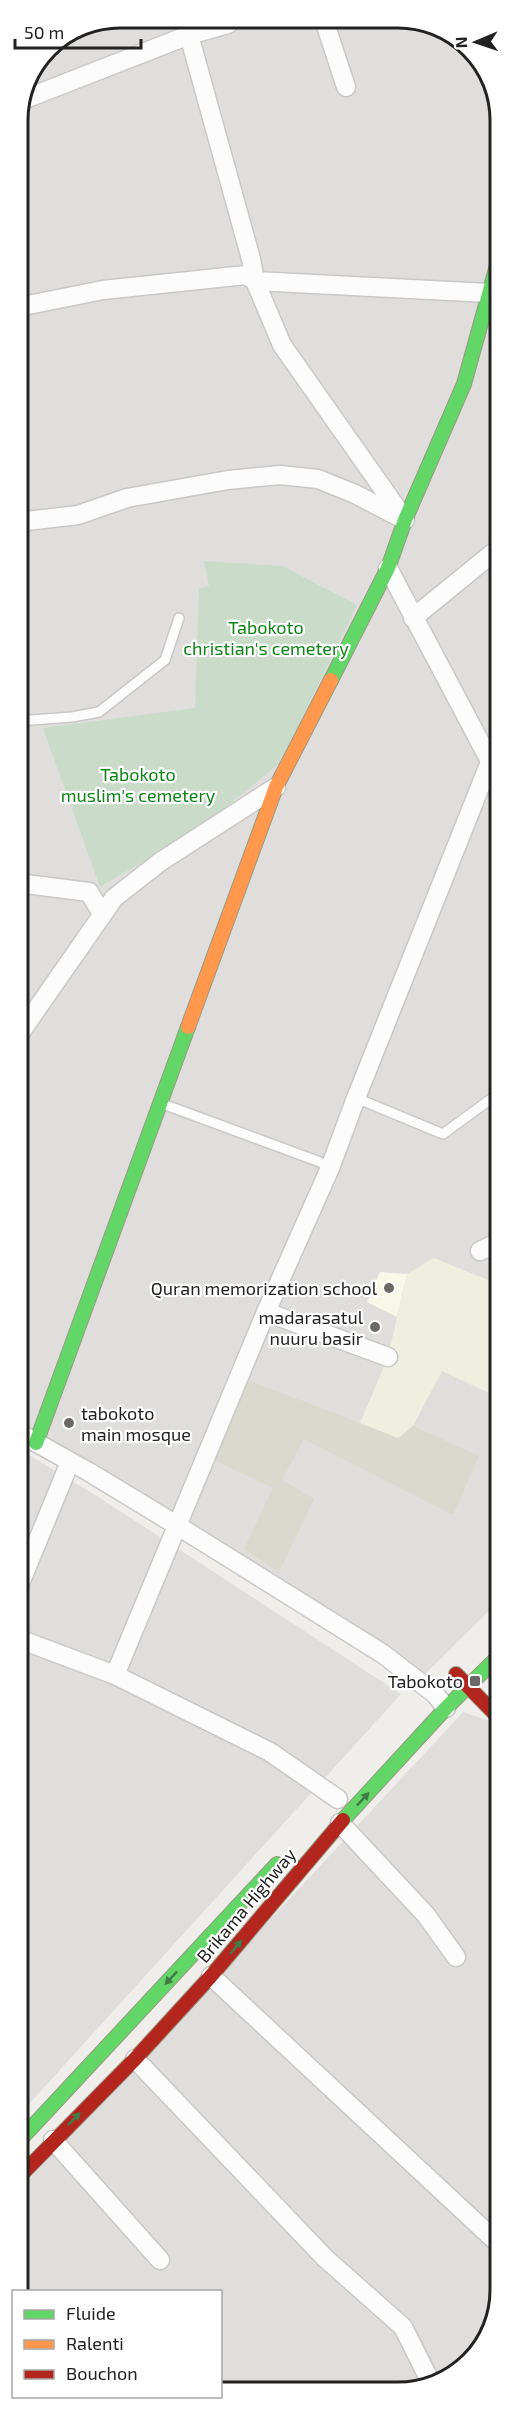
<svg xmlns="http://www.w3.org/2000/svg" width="518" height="2410" font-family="'Exo 2',sans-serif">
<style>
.residential{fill:#dfdedc}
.education{fill:#f8f7e8}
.construction{fill:#d9d9cd}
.farmland{fill:#efefdf}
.cemetery{fill:#cadbca}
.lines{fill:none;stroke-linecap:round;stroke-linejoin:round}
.lane-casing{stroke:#c9c8c7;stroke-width:12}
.street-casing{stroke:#c9c8c7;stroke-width:21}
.fast-casing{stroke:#999a82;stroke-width:16}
.slow-casing{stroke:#999a82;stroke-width:16}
.jam-casing{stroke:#999a82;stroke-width:16}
.lane{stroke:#fdfcfc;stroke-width:9}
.street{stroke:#fdfcfc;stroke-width:18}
.fast{stroke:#63d668;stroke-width:14}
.slow{stroke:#ff974d;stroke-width:14}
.jam{stroke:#b3261e;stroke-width:14}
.oneway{fill:#427c45}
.poi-dot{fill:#6a6968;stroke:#fff;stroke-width:2}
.labels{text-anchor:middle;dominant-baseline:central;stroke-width:4.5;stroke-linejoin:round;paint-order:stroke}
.park-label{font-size:18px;fill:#0c8416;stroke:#fff}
.poi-label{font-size:18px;fill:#222;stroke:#fff;text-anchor:end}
.street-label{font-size:18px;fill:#222;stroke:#fff}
.rim{fill:none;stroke:#222;stroke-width:3}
</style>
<rect width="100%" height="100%" fill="#f0eeeb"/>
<path class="residential" d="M 424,21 L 474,53 L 499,108 L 500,1600 L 417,1682 L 19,1426 L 18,114 L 48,48 L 82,26 Z
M 19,1449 L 100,1498 L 401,1694 L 19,2115 Z
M 463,1712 L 490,1721 L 500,1732 L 500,2296 L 470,2362 L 410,2391 L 221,2390 L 220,2292 L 19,2291 L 19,2190 Z"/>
<path class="education" d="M 380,1272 L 407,1274 L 397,1317 L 367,1302 Z"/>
<path class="construction" d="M 248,1380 L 398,1438 L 413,1426 L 479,1456 L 453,1515 L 304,1439 L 282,1480 L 314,1499 L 279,1572 L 244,1549 L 273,1488 L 205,1456 Z"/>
<path class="farmland" d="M 434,1258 L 500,1285 L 500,1398 L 442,1371 L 413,1426 L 398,1438 L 360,1423 L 388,1357 L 407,1274 Z"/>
<path class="cemetery" d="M 204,561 L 282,566 L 357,605 L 281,762 L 224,809 L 163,850 L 100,887 L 43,728 L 195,708 L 199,589 L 209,586 Z"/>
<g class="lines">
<defs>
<path id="lane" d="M 18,721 L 72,717 L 99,712 L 165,660 L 179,618
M 356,1098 L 443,1134 L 499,1093
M 163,1104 L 320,1162 L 330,1168"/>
<path id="street" d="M 325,23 L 346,87
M 189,35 L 251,259 L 255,281 L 489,293 L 499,291
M 25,99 L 189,35 L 228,24
M 18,307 L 103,290 L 246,275 L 255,281 L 282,345 L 405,520
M 18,522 L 78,515 L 127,498 L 228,480 L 280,475 L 318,479 L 355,494 L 401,518
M 388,568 L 499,778
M 413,618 L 499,548
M 18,883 L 89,892 L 102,914
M 18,1036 L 114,898 L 160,862 L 276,787
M 480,1251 L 499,1242
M 266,1312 L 388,1357
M 19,1433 L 89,1472 L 178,1526 L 383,1654 L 435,1694 L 446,1708
M 19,1586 L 70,1462
M 19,1639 L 115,1675 L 270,1752 L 338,1799
M 115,1675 L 266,1312 L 330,1168 L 356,1098 L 490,762
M 340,1823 L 426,1915 L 456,1957
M 211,1976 L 500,2245
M 135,2059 L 325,2258 L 403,2327 L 430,2381
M 53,2140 L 160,2260"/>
<path id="fast" d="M 331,680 L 388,568 L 405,520 L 464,384 L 499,258
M 36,1443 L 188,1027
M 343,1820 L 446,1708 L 500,1655
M 19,2141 L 277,1864"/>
<path id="slow" d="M 188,1027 L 276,787 L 331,680"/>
<path id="jam" d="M 456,1674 L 500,1719
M 19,2177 L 135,2059 L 211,1976 L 343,1820"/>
</defs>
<use href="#lane" class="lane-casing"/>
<use href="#street" class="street-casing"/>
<use href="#fast" class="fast-casing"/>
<use href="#slow" class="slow-casing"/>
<use href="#jam" class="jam-casing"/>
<use href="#lane" class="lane"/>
<use href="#street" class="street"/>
<use href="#fast" class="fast"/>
<use href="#slow" class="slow"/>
<use href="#jam" class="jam"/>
</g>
<defs><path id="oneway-solid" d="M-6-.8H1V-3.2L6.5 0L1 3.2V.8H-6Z" transform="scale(1.5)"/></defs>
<g class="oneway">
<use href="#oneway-solid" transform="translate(363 1799) rotate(-47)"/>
<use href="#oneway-solid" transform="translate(236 1947) rotate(-50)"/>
<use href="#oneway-solid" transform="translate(171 1978) rotate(133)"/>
<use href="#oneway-solid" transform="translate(74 2119) rotate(-45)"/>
</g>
<g class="poi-dot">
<circle cx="389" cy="1288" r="6"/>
<circle cx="375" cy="1327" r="6"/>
<circle cx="69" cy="1423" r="6"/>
<rect x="469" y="1675" width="12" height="12" rx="3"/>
</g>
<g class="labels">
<g class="park-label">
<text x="266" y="627">Tabokoto<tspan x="266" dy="21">christian's cemetery</tspan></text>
<text x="138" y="774">Tabokoto<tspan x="138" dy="21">muslim's cemetery</tspan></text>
</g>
<g class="poi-label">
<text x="377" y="1288">Quran memorization school</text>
<text x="363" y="1317">madarasatul<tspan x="363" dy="21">nuuru basir</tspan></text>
<text x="81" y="1413" text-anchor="start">tabokoto<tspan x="81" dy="21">main mosque</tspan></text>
<text x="463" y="1681">Tabokoto</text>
</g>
<g class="street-label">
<text transform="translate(246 1905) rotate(-50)">Brikama Highway</text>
</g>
</g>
<path d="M0 0H518V2410H0ZM120 28H398A92 92 0 0 1 490 120V2290A92 92 0 0 1 398 2382H120A92 92 0 0 1 28 2290V120A92 92 0 0 1 120 28Z" fill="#fff" fill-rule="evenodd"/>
<path class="rim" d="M120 28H398A92 92 0 0 1 490 120V2290A92 92 0 0 1 398 2382H120A92 92 0 0 1 28 2290V120A92 92 0 0 1 120 28Z"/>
<rect x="12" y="2290" width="210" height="108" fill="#ffffff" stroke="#a7a7a7" stroke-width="1.5"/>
<rect x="24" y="2310" width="30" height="9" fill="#63d668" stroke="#a7a7a7" stroke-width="1.5"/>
<text x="66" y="2320" font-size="18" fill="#222222">Fluide</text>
<rect x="24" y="2340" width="30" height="9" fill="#ff974d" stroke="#a7a7a7" stroke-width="1.5"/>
<text x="66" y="2350" font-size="18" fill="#222222">Ralenti</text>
<rect x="24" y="2370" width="30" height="9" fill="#b3261e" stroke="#a7a7a7" stroke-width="1.5"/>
<text x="66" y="2380" font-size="18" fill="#222222">Bouchon</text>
<g transform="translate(476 42) rotate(268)" stroke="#ffffff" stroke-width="4.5" paint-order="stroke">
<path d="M0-4.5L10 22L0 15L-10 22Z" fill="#222222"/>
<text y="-9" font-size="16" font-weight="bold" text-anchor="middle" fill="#222222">N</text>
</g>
<path d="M15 39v9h126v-9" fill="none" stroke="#222222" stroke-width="3"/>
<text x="24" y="39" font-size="18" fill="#222222" stroke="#ffffff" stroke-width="4.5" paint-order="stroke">50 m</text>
</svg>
